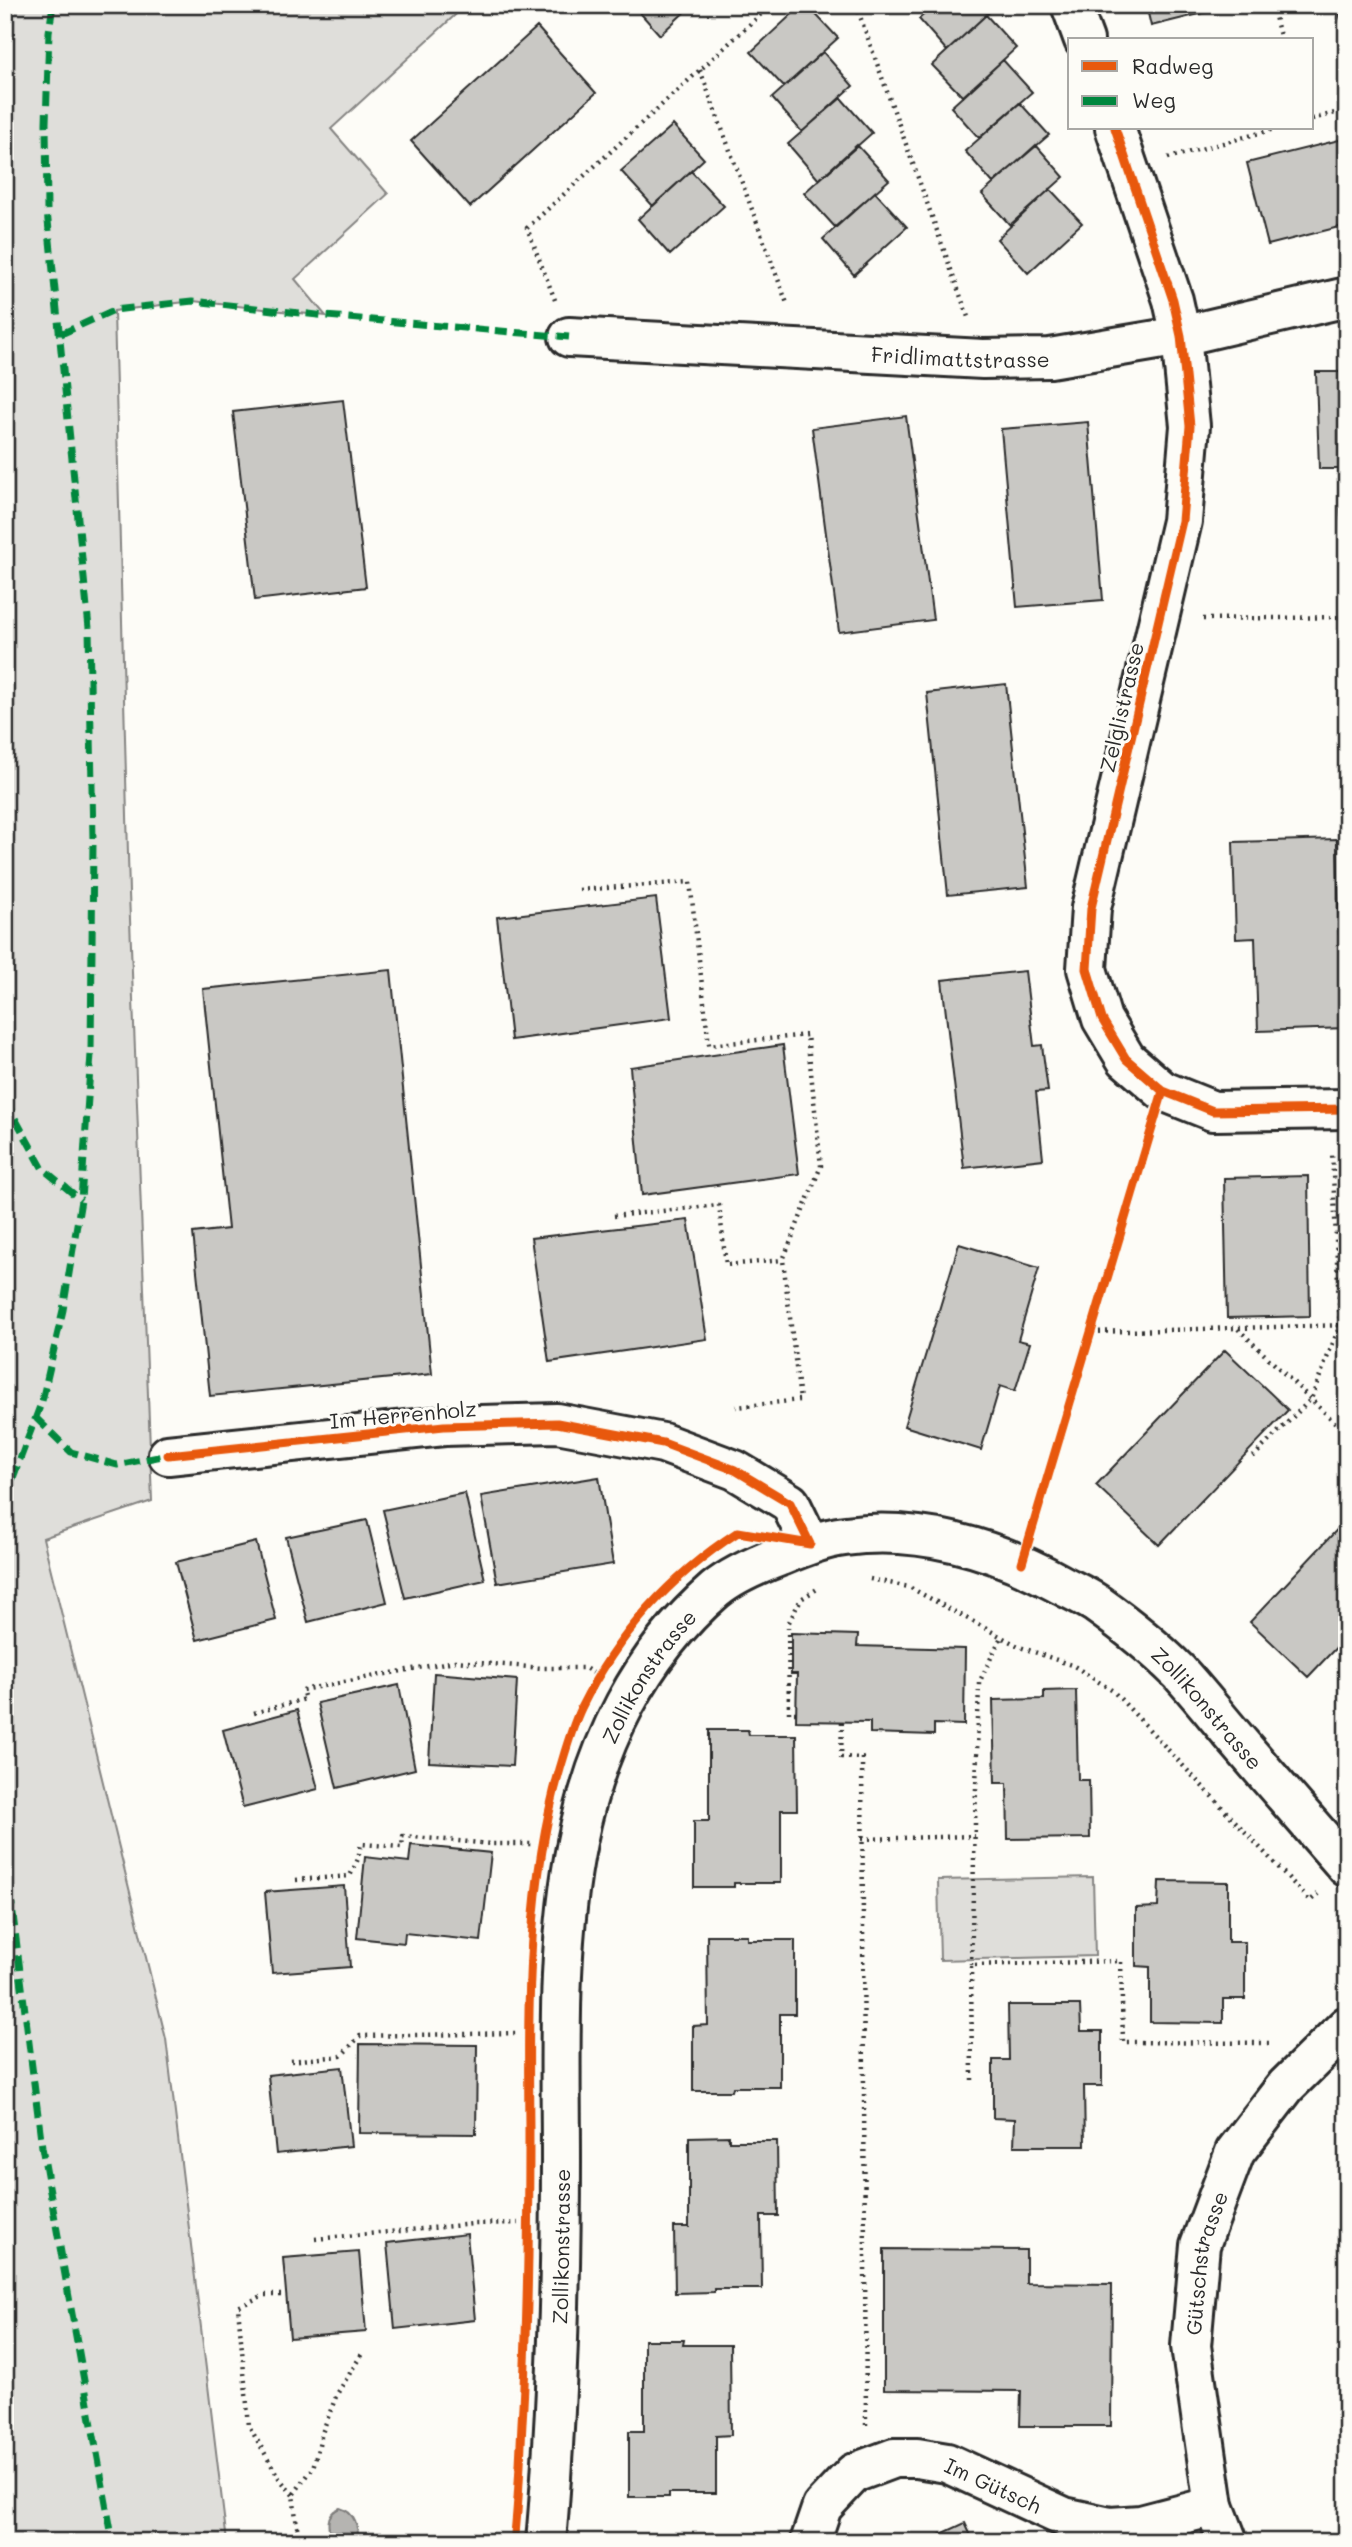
<svg xmlns="http://www.w3.org/2000/svg" width="1352" height="2547" font-family="Mali,sans-serif">
<style>
.green{fill:#dfdeda;stroke:#858482;stroke-width:2}
.water{fill:#b5b4b1;stroke:#7e7d7b;stroke-width:2}
.building{fill:#c9c8c4;stroke:#2b2b2b;stroke-width:2}
.lines{fill:none;stroke-linecap:round;stroke-linejoin:round}
.minor-casing{stroke:#2b2b2b;stroke-width:44}
.secondary-casing{stroke:#2b2b2b;stroke-width:44}
.path{stroke:#2b2b2b;stroke-width:4.5;stroke-dasharray:2 5;stroke-linecap:butt}
.minor{stroke:#fdfcf7;stroke-width:38}
.secondary{stroke:#fdfcf7;stroke-width:38}
.quiet{stroke:#00873e;stroke-width:7;stroke-dasharray:14 7;stroke-linecap:butt}
.cycleway-casing{stroke:#fdfcf7;stroke-width:13}
.cycleway{stroke:#e8590c;stroke-width:9}
.labels{text-anchor:middle;dominant-baseline:central;stroke-width:6;stroke-linejoin:round;paint-order:stroke}
.street-label{font-size:21px;fill:#2b2b2b;stroke:#fdfcf7}
</style>
<rect width="100%" height="100%" fill="#fdfcf7"/>
<filter id="ink" filterUnits="userSpaceOnUse"><feTurbulence type="fractalNoise" baseFrequency=".0143" numOctaves="2"/><feDisplacementMap in="SourceGraphic" scale="14" xChannelSelector="R" yChannelSelector="G"/><feConvolveMatrix kernelMatrix="1 2 1 2 8 2 1 2 1" color-interpolation-filters="sRGB"/></filter>
<g filter="url(#ink)">
<path class="green" d="M 5,5 L 466,5 L 331,129 L 388,194 L 295,279 L 326,316 L 193,301 L 114,311 L 129,893 L 152,1501 L 43,1538 L 166,2039 L 227,2542 L 5,2542 Z
M 1093,1877 L 1095,1956 L 940,1960 L 938,1880 Z"/>
<path class="water" d="M 340,2508 C 355,2512 358,2527 359,2542 L 332,2542 C 328,2528 324,2514 340,2508 Z"/>
<path class="building" d="M 633,5 L 692,5 L 660,35 Z
M 802,5 L 807,5 L 838,38 L 784,87 L 751,52 Z
M 934,5 L 997,5 L 947,51 L 919,19 Z
M 1146,5 L 1232,5 L 1232,6 L 1151,26 Z
M 1337,5 L 1347,5 L 1347,42 Z
M 986,15 L 1016,48 L 963,97 L 932,65 Z
M 537,27 L 596,93 L 470,207 L 411,141 Z
M 823,52 L 853,86 L 802,132 L 772,98 Z
M 1003,60 L 1032,92 L 979,138 L 951,107 Z
M 841,98 L 872,133 L 819,180 L 788,144 Z
M 1020,103 L 1049,135 L 993,183 L 965,151 Z
M 673,125 L 704,159 L 653,206 L 621,171 Z
M 1347,138 L 1347,225 L 1268,245 L 1247,163 Z
M 857,145 L 889,180 L 835,227 L 804,193 Z
M 1036,145 L 1064,177 L 1010,225 L 982,194 Z
M 691,171 L 724,206 L 670,255 L 638,219 Z
M 1050,189 L 1082,223 L 1028,273 L 997,239 Z
M 875,192 L 907,227 L 854,275 L 823,239 Z
M 1316,372 L 1347,372 L 1347,469 L 1319,469 Z
M 343,400 L 366,587 L 255,600 L 233,412 Z
M 906,416 L 933,620 L 839,632 L 812,428 Z
M 1088,422 L 1103,600 L 1017,607 L 1001,429 Z
M 1339,469 L 1347,469 L 1347,600 L 1344,600 Z
M 1006,684 L 1028,887 L 948,895 L 927,693 Z
M 1337,839 L 1339,934 L 1347,934 L 1347,1028 L 1258,1031 L 1255,938 L 1236,939 L 1233,842 Z
M 656,898 L 671,1018 L 511,1040 L 497,917 Z
M 391,970 L 432,1374 L 210,1396 L 193,1233 L 228,1229 L 203,989 Z
M 1025,971 L 1034,1046 L 1042,1045 L 1048,1091 L 1036,1092 L 1043,1159 L 964,1168 L 942,980 Z
M 783,1045 L 799,1174 L 642,1195 L 630,1067 Z
M 1308,1176 L 1310,1316 L 1227,1318 L 1224,1178 Z
M 688,1220 L 707,1339 L 549,1362 L 531,1238 Z
M 959,1244 L 1039,1268 L 1018,1340 L 1030,1343 L 1015,1391 L 1000,1386 L 981,1450 L 904,1426 Z
M 1225,1350 L 1288,1410 L 1159,1545 L 1096,1485 Z
M 599,1477 L 613,1564 L 497,1583 L 481,1496 Z
M 465,1493 L 485,1580 L 405,1598 L 383,1510 Z
M 1347,1519 L 1347,1636 L 1308,1677 L 1250,1622 Z
M 367,1520 L 387,1602 L 308,1622 L 286,1537 Z
M 256,1542 L 276,1620 L 197,1640 L 176,1562 Z
M 791,1633 L 858,1635 L 857,1646 L 965,1649 L 964,1725 L 934,1724 L 934,1735 L 870,1733 L 870,1722 L 796,1721 L 797,1674 L 791,1674 Z
M 434,1673 L 517,1680 L 512,1766 L 429,1762 Z
M 399,1685 L 415,1769 L 337,1788 L 317,1703 Z
M 1076,1690 L 1078,1780 L 1089,1780 L 1090,1838 L 1008,1839 L 1007,1783 L 995,1783 L 993,1700 L 1044,1699 L 1044,1691 Z
M 297,1710 L 318,1789 L 243,1808 L 223,1730 Z
M 709,1730 L 748,1730 L 749,1735 L 796,1735 L 797,1810 L 781,1810 L 781,1883 L 734,1883 L 734,1887 L 694,1887 L 694,1821 L 709,1821 Z
M 411,1845 L 491,1853 L 481,1941 L 405,1933 L 404,1943 L 357,1938 L 365,1857 L 409,1862 Z
M 1159,1881 L 1228,1882 L 1228,1942 L 1245,1942 L 1245,1999 L 1223,1999 L 1223,2023 L 1150,2022 L 1150,1967 L 1136,1966 L 1136,1908 L 1158,1907 Z
M 344,1886 L 350,1967 L 272,1973 L 265,1892 Z
M 707,1935 L 747,1935 L 747,1940 L 795,1940 L 795,2014 L 780,2014 L 780,2087 L 733,2087 L 732,2091 L 693,2091 L 693,2026 L 708,2025 Z
M 1008,2005 L 1080,2005 L 1081,2031 L 1102,2031 L 1102,2086 L 1084,2086 L 1085,2146 L 1014,2146 L 1015,2119 L 993,2118 L 993,2060 L 1009,2060 Z
M 360,2044 L 477,2045 L 476,2134 L 359,2133 Z
M 342,2067 L 351,2146 L 276,2154 L 268,2075 Z
M 729,2136 L 729,2141 L 777,2141 L 778,2216 L 761,2216 L 762,2289 L 714,2289 L 714,2292 L 675,2293 L 674,2227 L 689,2227 L 689,2137 Z
M 467,2234 L 475,2320 L 395,2329 L 387,2243 Z
M 884,2249 L 1026,2250 L 1026,2283 L 1112,2284 L 1111,2426 L 1020,2426 L 1021,2391 L 884,2390 Z
M 359,2252 L 366,2332 L 290,2338 L 283,2258 Z
M 644,2340 L 684,2340 L 683,2345 L 730,2345 L 731,2435 L 716,2436 L 716,2493 L 669,2493 L 669,2497 L 629,2497 L 629,2431 L 644,2431 Z
M 965,2523 L 974,2542 L 924,2542 Z"/>
<g class="lines">
<defs>
<g id="minor">
<path d="M 1071,5 L 1084,40"/>
<path d="M 1115,128 L 1173,300 L 1181,336 L 1190,426 L 1182,521 L 1091,908 L 1087,969 L 1102,1019 L 1126,1059 L 1163,1091 L 1213,1111 L 1347,1109"/>
<path id="s1" d="M 569,337 L 983,359 L 1050,358 L 1181,336 L 1347,297"/>
<path d="M 168,1455 L 444,1426 L 557,1423 L 663,1443 L 735,1470 L 790,1503 L 810,1544"/>
<path id="s2" d="M 810,2542 L 822,2507 L 854,2473 L 894,2458 L 917,2458 L 947,2463 L 1064,2517 L 1110,2527 L 1141,2525 L 1214,2506"/>
<path id="s3" d="M 1228,2542 L 1214,2506 L 1191,2346 L 1200,2245 L 1235,2152 L 1286,2086 L 1347,2026"/>
</g>
<g id="secondary">
<path id="s4" d="M 546,2542 C 557,2415 561,2288 561,2160 C 561,2055 556,1946 577,1842 C 596,1745 640,1655 715,1590 C 733,1575 757,1565 778,1557 C 800,1548 821,1539 845,1536 C 919,1526 994,1548 1058,1583 C 1071,1590 1085,1596 1097,1604 C 1125,1624 1154,1647 1179,1672 C 1201,1696 1221,1722 1242,1746 C 1277,1787 1312,1827 1347,1867"/>
</g>
</defs>
<use href="#minor" class="minor-casing"/>
<use href="#secondary" class="secondary-casing"/>
<path class="path" d="M 856,5 L 968,317
M 1272,5 L 1281,40
M 700,70 L 788,306
M 1312,119 L 1347,110
M 1168,158 L 1278,128
M 555,300 L 527,228 L 771,5
M 1203,619 L 1347,617
M 579,890 L 690,882 L 709,1045 L 807,1035 L 821,1166 L 783,1260 L 800,1400 L 736,1407
M 614,1216 L 719,1205 L 726,1265 L 783,1260
M 1238,1329 L 1347,1434
M 1092,1332 L 1347,1325
M 1253,1457 L 1311,1399 L 1340,1325 L 1332,1152
M 870,1579 L 909,1587 L 1020,1647 L 1074,1666 L 1113,1691 L 1310,1901 L 1318,1894
M 254,1713 L 305,1699 L 302,1690 L 455,1661 L 542,1668 L 585,1668 L 595,1674
M 796,1713 L 789,1713 L 788,1624 L 801,1599 L 817,1589
M 842,1722 L 841,1757 L 862,1758 L 866,2425
M 862,1839 L 975,1836
M 296,1880 L 350,1876 L 358,1859 L 361,1844 L 402,1847 L 403,1836 L 491,1844 L 533,1844
M 971,1965 L 979,1683 L 1001,1637
M 291,2061 L 341,2056 L 360,2036 L 519,2033
M 972,2080 L 971,1965 L 1121,1961 L 1123,2042 L 1269,2043
M 315,2239 L 474,2224 L 518,2223
M 281,2295 L 264,2295 L 238,2307 L 249,2426 L 279,2478 L 293,2495
M 299,2542 L 293,2495 L 313,2468 L 322,2433 L 337,2394 L 363,2352"/>
<use href="#minor" class="minor"/>
<use href="#secondary" class="secondary"/>
<path class="quiet" d="M 61,334 L 114,310 L 193,301 L 326,316 L 569,337
M 5,1100 L 43,1169 L 81,1200
M 36,1418 L 71,1452 L 117,1465 L 168,1455
M 5,1499 L 42,1401 L 63,1310 L 81,1200 L 91,1054 L 93,840 L 89,628 L 47,211 L 46,123 L 49,32 L 53,5
M 5,1851 L 42,2147 L 113,2542"/>
<defs>
<path id="cycleway" d="M 1115,128 L 1173,300 L 1181,336 L 1190,426 L 1182,521 L 1091,908 L 1087,969 L 1102,1019 L 1126,1059 L 1163,1091 L 1213,1111 L 1347,1109
M 168,1455 L 444,1426 L 557,1423 L 663,1443 L 735,1470 L 790,1503 L 810,1544
M 1022,1563 L 1163,1091
M 514,2542 C 519,2502 520,2462 522,2423 C 528,2325 529,2228 529,2130 C 528,2009 526,1887 560,1769 C 566,1749 572,1727 581,1708 C 617,1635 670,1576 738,1532 L 810,1544"/>
</defs>
<use href="#cycleway" class="cycleway-casing"/>
<use href="#cycleway" class="cycleway"/>
</g>
</g>
<g class="labels">
<g class="street-label">
<text stroke="none"><textPath href="#s1" startOffset="392">Fridlimattstrasse</textPath></text>
<text transform="translate(1121 707) rotate(-77)">Zelglistrasse</text>
<text transform="translate(403 1414) rotate(-5)">Im Herrenholz</text>
<text stroke="none"><textPath href="#s4" startOffset="884">Zollikonstrasse</textPath></text>
<text stroke="none"><textPath href="#s4" startOffset="1554">Zollikonstrasse</textPath></text>
<text stroke="none"><textPath href="#s4" startOffset="296">Zollikonstrasse</textPath></text>
<text stroke="none"><textPath href="#s3" startOffset="285">Gütschstrasse</textPath></text>
<text stroke="none"><textPath href="#s2" startOffset="231">Im Gütsch</textPath></text>
</g>
</g>
<rect width="1352" height="2547" fill="none" stroke="#fdfcf7" stroke-width="28"/>
<rect x="14" y="14" width="1324" height="2519" fill="none" stroke="#2b2b2b" stroke-width="2.5" filter="url(#ink)"/>
<rect x="1068" y="38" width="245" height="91" fill="#fdfcf7" stroke="#a9a8a5" stroke-width="2"/>
<rect x="1082" y="61" width="35" height="10" fill="#e8590c" stroke="#a9a8a5" stroke-width="2"/>
<text x="1132" y="74" font-size="21" fill="#2b2b2b">Radweg</text>
<rect x="1082" y="96" width="35" height="10" fill="#00873e" stroke="#a9a8a5" stroke-width="2"/>
<text x="1132" y="108" font-size="21" fill="#2b2b2b">Weg</text>
</svg>
